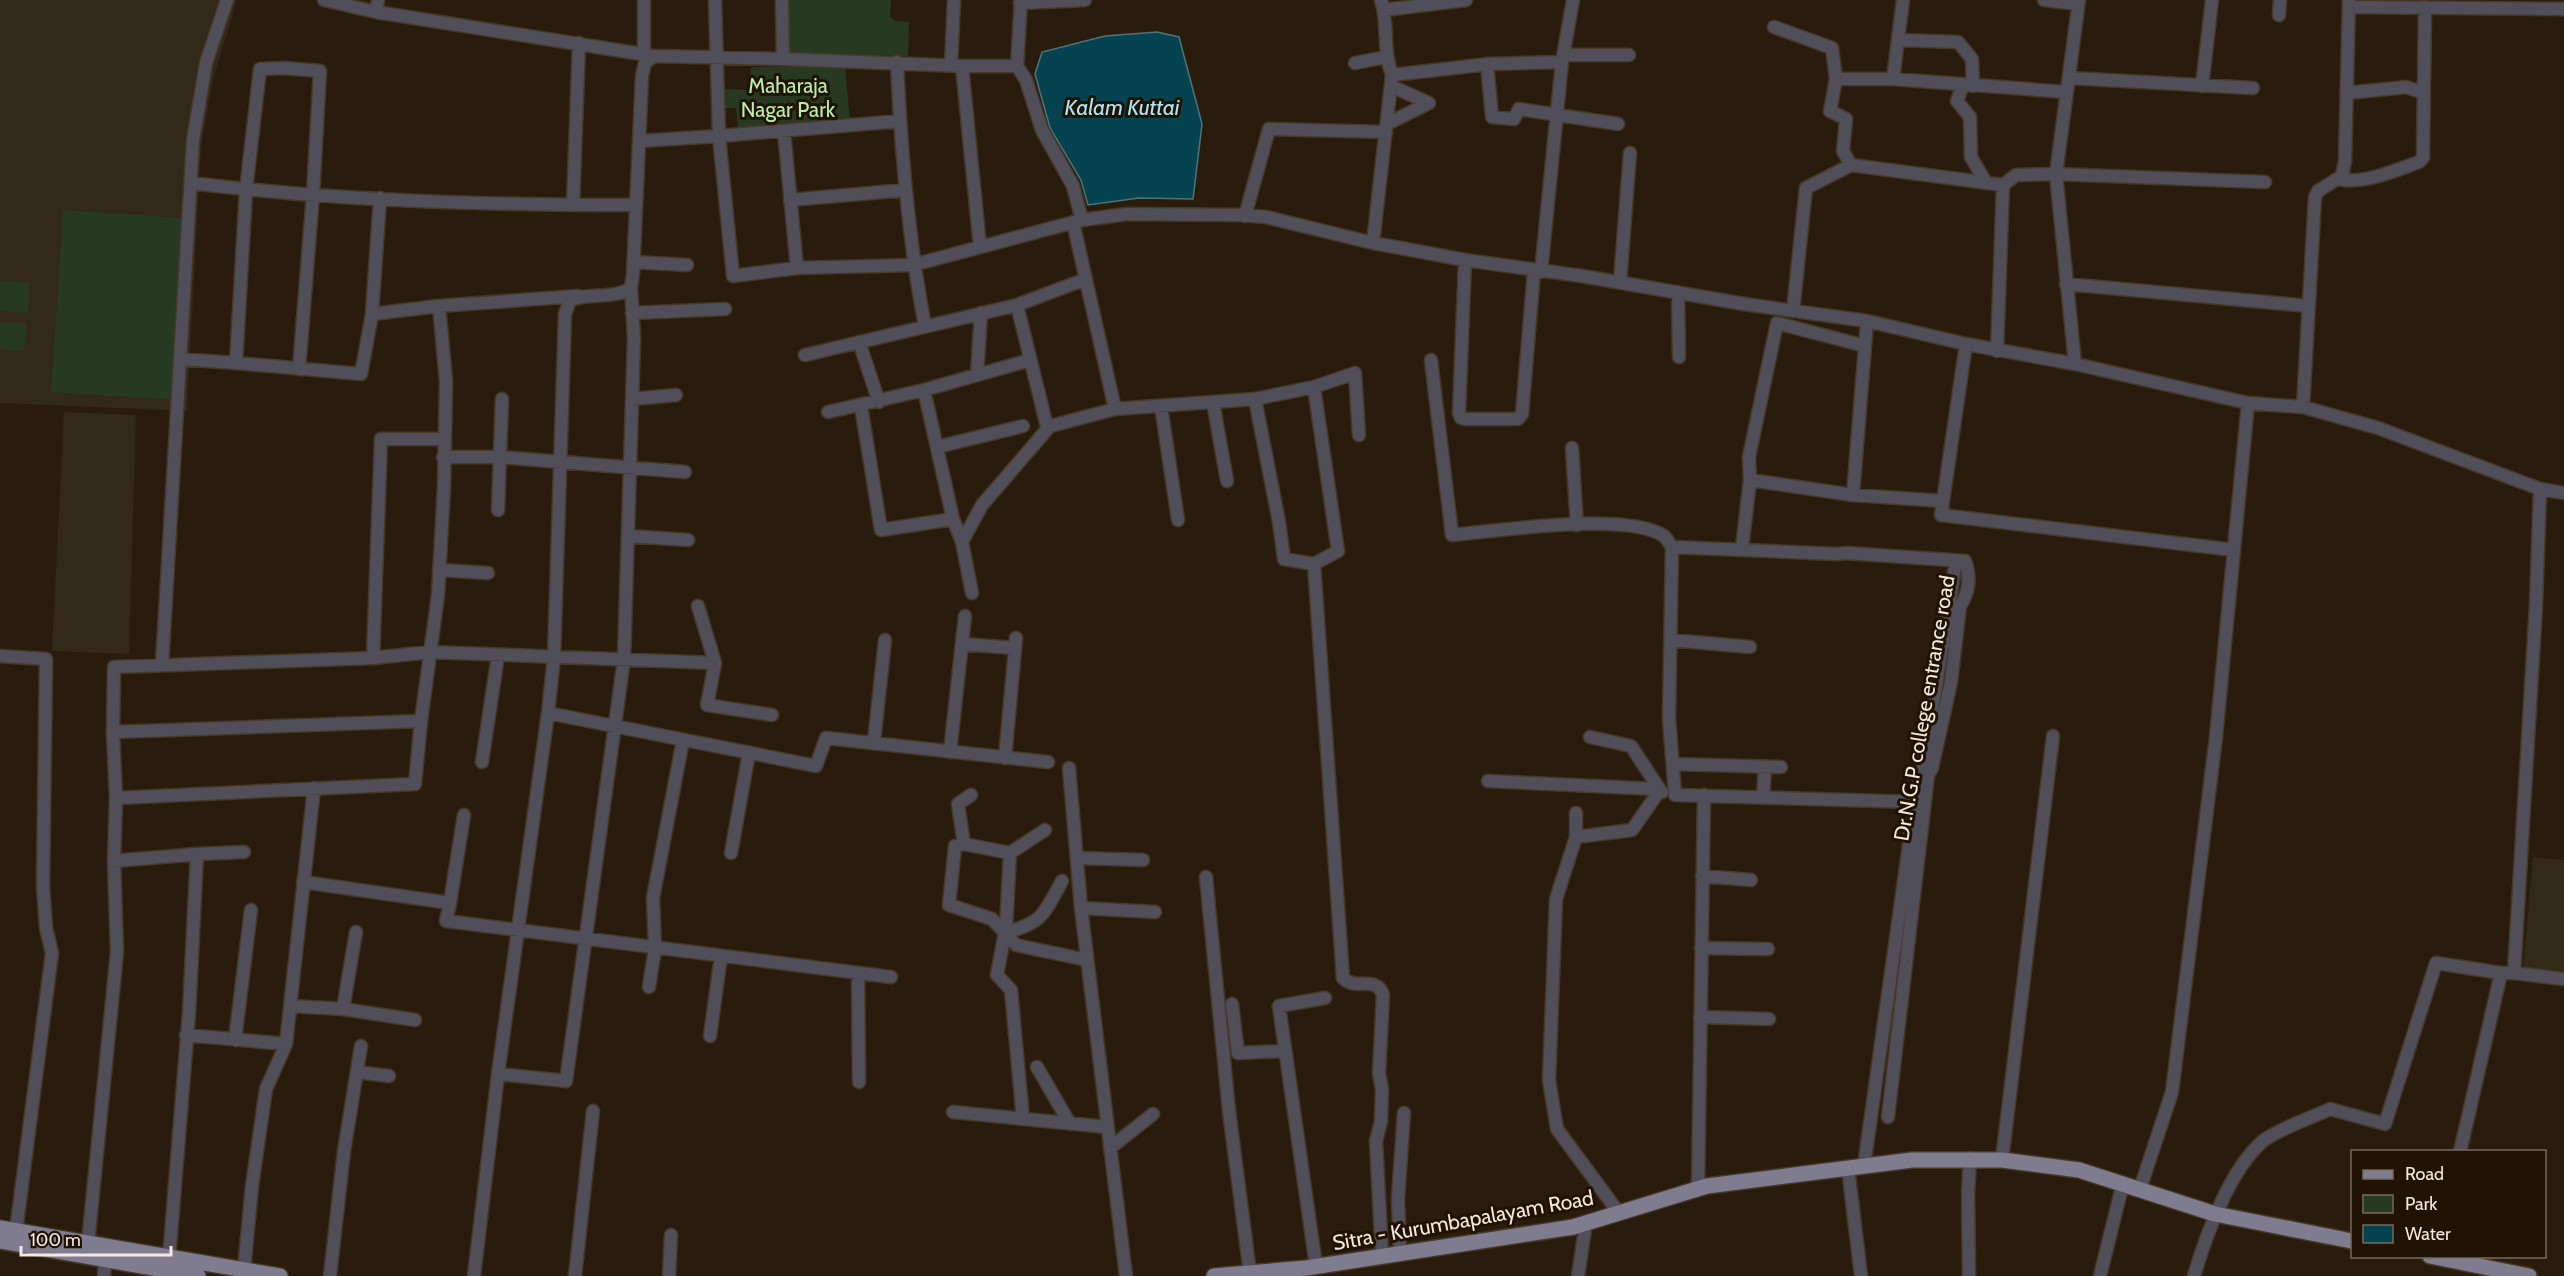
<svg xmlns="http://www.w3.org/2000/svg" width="2564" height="1276" font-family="Cabin,sans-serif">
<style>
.industrial{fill:#322919}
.green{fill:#273921}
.water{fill:#054350;stroke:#4c757b;stroke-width:1.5}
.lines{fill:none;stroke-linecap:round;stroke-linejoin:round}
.minor-casing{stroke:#46392a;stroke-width:15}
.major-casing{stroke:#46392a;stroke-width:18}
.minor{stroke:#504e58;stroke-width:12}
.major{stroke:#807c90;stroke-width:15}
.labels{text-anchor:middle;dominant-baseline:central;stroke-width:6;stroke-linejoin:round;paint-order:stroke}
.park-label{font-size:21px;fill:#b9eda9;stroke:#211304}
.street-label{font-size:21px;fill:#f3e9df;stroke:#211304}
.water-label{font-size:22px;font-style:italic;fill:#ade7f8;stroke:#211304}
</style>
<rect width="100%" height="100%" fill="#2a1c0c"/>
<path class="industrial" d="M 0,0 L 237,0 L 214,76 L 201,145 L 187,411 L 0,403 Z
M 64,412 L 136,415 L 129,654 L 52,651 Z
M 2533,857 L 2564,860 L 2564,972 L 2523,969 Z"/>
<path class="green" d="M 786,0 L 891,0 L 890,17 L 896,21 L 909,22 L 908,56 L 786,55 Z
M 845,66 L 850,121 L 738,131 L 736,108 L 723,108 L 722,89 L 750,90 L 751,67 Z
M 63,210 L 182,218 L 173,400 L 51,392 Z
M 0,281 L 30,282 L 28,313 L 0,311 Z
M 0,322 L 27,323 L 24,351 L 0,350 Z"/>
<path class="water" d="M 1157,32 L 1179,37 L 1202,124 L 1193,199 L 1139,198 L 1088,205 L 1081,180 L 1050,128 L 1035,74 L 1042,52 L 1105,36 Z"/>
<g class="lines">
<defs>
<path id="minor" d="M 324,0 L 376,12 L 654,56
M 644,0 L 644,54
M 715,0 L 719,136 L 900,121
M 2044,0 L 2078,4
M 1020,3 L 1085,0
M 2349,7 L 2564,9
M 1384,10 L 1466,0
M 376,12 L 378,0
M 2279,15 L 2280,0
M 1774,27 L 1832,48 L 1836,79 L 1830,111 L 1846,119 L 1843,151 L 1851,165 L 1806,188 L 1793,311
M 1898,40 L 1958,42 L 1972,59 L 1973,86
M 1564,55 L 1629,55
M 783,59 L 962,66 L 980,247
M 897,62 C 901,151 908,239 925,326
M 1355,63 L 1386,57
M 1487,64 L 1492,117 L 1514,119 L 1519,109 L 1618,124
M 951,65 L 954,0
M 962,66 L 1017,66 L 1026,80 L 1042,130 L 1073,186 L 1082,220
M 1017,66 L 1021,0
M 1392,75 L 1489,64 L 1562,62
M 2069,78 L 2253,88
M 1836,79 L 1893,79 L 2066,92
M 1893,79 L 1903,0
M 1963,85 L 1957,101 L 1970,117 L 1971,157 L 1986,183
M 2202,86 L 2212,0
M 2347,93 L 2406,87 L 2424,93
M 1387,124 L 1429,103 L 1391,86
M 784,131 L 797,268
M 639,141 L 719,136 L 733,276 L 797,268 L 913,265 L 1082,220 L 1127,214 L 1239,215 L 1266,217 L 1373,243 L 1465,260 L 1582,276 L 1744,304 L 1867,321 L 1966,344 L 2075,364 L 2056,174 L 2079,0
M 1851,165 L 2003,185 L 2016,175 L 2056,174 L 2265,182
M 2338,179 C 2363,185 2396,170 2419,162 L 2423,158 L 2425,7
M 191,183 C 338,201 488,205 636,205
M 790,200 L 905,190
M 573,205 L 579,43
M 1245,216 L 1269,129 L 1386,132
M 1073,222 L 1115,409
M 1373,243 L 1392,75 C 1382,48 1389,24 1381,0
M 1465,260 L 1459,413 L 1461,418 L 1465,419 L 1518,419 L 1522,414 L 1534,271
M 634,262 L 687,265
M 1541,272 L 1562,62 L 1573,0
M 1620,282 L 1630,153
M 2066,284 L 2309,306
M 1678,292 L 1679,357
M 1017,305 L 1086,279
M 632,313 L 725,309
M 372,314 L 380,198
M 859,342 L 879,402
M 1966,344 L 1941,515 L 2234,550
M 1997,351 L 2003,185
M 805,355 L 1017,305 L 1047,427 L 1115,409 L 1255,399 L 1314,387 L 1355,373 L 1359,435
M 180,359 L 236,363
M 1431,360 L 1452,535 C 1498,531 1628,511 1664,536 C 1667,539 1670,544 1672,547 L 1669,718 L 1675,795 L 1915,802
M 2075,364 L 2248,403 L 2303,407 L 2378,428 L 2540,489 L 2564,493
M 299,369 L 313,194 L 320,71 L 284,68 L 260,69 L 246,190 L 236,363 L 361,374 L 372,314 L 439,306
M 977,375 L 981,313
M 1314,387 L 1338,551 L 1314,564 L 1343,978 C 1355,991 1377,975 1383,995 L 1379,1074 L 1382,1089 L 1381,1121 L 1376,1141 L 1382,1256
M 924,390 L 953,519 L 962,542
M 632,399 L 676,395
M 1255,399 L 1279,522 L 1284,559 L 1314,564
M 1213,402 L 1227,481
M 861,406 L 881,530 L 953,519
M 1161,406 L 1178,520
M 2303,407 L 2315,197 L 2318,191 L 2342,176 L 2345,161 L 2349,0
M 828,412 L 924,390 L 1030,360
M 937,447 L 1023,426
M 1572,448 L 1577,525
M 443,457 L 500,457 L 685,472
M 1750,480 L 1853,495 L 1943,501
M 1853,495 L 1867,321
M 498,510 L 502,399
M 628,536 L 688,540
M 1672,547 L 1837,554 L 1846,553 L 1965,561 C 1971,576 1969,593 1960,606 L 1951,682 L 1932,768 L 1928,775 L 1888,1117
M 1742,548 L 1750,480 L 1749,457 L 1777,323 L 1865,346
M 439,570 L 488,573
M 972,593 L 962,542 L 982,505 L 1050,426
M 698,606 L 715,663 L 707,705 L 772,715
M 1671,640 L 1750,647
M 962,644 L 1014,648
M 0,656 L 46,659 L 43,886 L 46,928 L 52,953 L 16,1231
M 373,658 L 381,439 L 444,439
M 162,665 L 193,140 L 206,63 L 227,0
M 548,713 L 816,766 L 826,738 L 1048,762
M 113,732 L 421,721
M 874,742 L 885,640
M 950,752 L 965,616
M 1005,758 L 1016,638
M 482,762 L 498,655
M 1673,764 L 1781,767
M 1069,768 L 1081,908 L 1126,1276
M 1488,781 L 1657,789 L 1662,792
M 971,795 L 958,804 L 964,844 L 955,846 L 949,905 L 992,919 L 1016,945 L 1087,960
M 1763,797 L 1765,767
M 116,798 L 415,784 L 421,721 L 438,595 L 444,487 L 446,381 L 439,306 L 578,296
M 1576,813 L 1576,837 L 1556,899 L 1549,1080 L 1557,1129 L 1619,1213
M 1576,837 L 1632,830 L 1660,790 L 1631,746 L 1590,737
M 964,844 L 1010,853 L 1045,830
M 731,853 L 749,753
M 1010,853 L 1006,927 L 997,975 L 1011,990 L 1023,1119
M 197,854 L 244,852
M 1077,858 L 1143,860
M 114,861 L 197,854 L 189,1013 L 169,1258
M 1702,876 L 1751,880
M 1206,877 L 1229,1111 L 1250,1273
M 303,882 L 450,903 L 464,815
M 450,903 L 446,921 L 891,977
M 1081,908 L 1155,912
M 1005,933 C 1044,922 1043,915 1062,881
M 1701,948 L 1768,949
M 858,973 L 859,1082
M 2514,973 L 2564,979
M 649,987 L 655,948 L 653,898 L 683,740
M 1232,1004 L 1238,1053 L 1285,1051
M 291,1006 L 343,1009 L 415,1020
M 343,1009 L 356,932
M 1700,1017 L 1769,1019
M 186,1035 L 286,1044 L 314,788
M 710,1036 L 721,956
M 235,1040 L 251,910
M 1037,1067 L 1070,1124
M 357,1072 L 389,1076
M 498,1074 L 566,1081 L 624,659 L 634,338 L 631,288
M 953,1112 L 1107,1127
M 1110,1148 L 1153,1114
M 2460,1152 L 2501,973 L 2514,973 L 2536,605 L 2540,489
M 2002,1160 L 2053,736
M 1864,1166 L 1915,802 L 1923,767 L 1956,561
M 1848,1168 L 1861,1276
M 1698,1189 L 1704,795
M 2140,1189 L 2172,1092 L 2216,737 L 2248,403
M 88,1243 L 117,952 L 114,861 L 116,798 L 113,732 L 114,667 L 373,658 L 430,652 L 715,663
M 1400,1253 L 1398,1199 L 1404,1113
M 1316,1266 L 1279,1006 L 1325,998
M 244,1270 L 252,1186 L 266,1089 L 286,1044
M 104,1276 L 105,1260
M 330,1276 L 344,1151 L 361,1046
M 474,1276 L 498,1074 L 548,713 L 554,657 L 565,314 L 570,300 C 590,292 613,300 631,288 L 633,274 L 642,76 L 645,63 L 654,56 L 783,59 L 782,0
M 575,1276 L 593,1111
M 669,1276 L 671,1235
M 1578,1276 L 1586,1223
M 1969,1276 L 1968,1194 L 1970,1158
M 2100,1276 L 2123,1183
M 2194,1276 C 2206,1235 2230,1169 2263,1141 C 2276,1130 2313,1117 2330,1109 L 2385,1124 L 2436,963 L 2501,973"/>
<path id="major" d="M 0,1228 L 280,1276
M 0,1241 L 198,1276
M 2430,1256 L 2529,1276
M 1214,1276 L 1306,1268 L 1573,1227 L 1707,1186 L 1912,1160 L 2002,1160 L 2079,1170 L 2215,1214 L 2352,1241"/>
</defs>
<use href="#minor" class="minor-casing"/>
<use href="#major" class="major-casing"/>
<use href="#minor" class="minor"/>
<use href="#major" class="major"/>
</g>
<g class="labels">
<g class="park-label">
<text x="788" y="85">Maharaja<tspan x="788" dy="24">Nagar Park</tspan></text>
</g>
<g class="street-label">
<text transform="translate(1924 708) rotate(-80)">Dr.N.G.P college entrance road</text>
<text transform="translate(1463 1220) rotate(-10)">Sitra - Kurumbapalayam Road</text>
</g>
<g class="water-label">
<text x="1122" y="107">Kalam Kuttai</text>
</g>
</g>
<rect x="2351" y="1150" width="195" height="108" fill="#211304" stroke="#75695c" stroke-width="1.5"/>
<rect x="2363" y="1170" width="30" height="9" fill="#807c90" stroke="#75695c" stroke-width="1.5"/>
<text x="2405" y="1180" font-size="18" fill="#f3e9df">Road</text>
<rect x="2363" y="1195" width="30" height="18" fill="#273921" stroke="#75695c" stroke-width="1.5"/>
<text x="2405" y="1210" font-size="18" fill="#f3e9df">Park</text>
<rect x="2363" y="1225" width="30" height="18" fill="#054350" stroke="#75695c" stroke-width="1.5"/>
<text x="2405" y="1240" font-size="18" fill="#f3e9df">Water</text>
<path d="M21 1246v9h150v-9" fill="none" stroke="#f3e9df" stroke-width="3"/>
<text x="30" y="1246" font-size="18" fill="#f3e9df" stroke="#211304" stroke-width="4.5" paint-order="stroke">100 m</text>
</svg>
